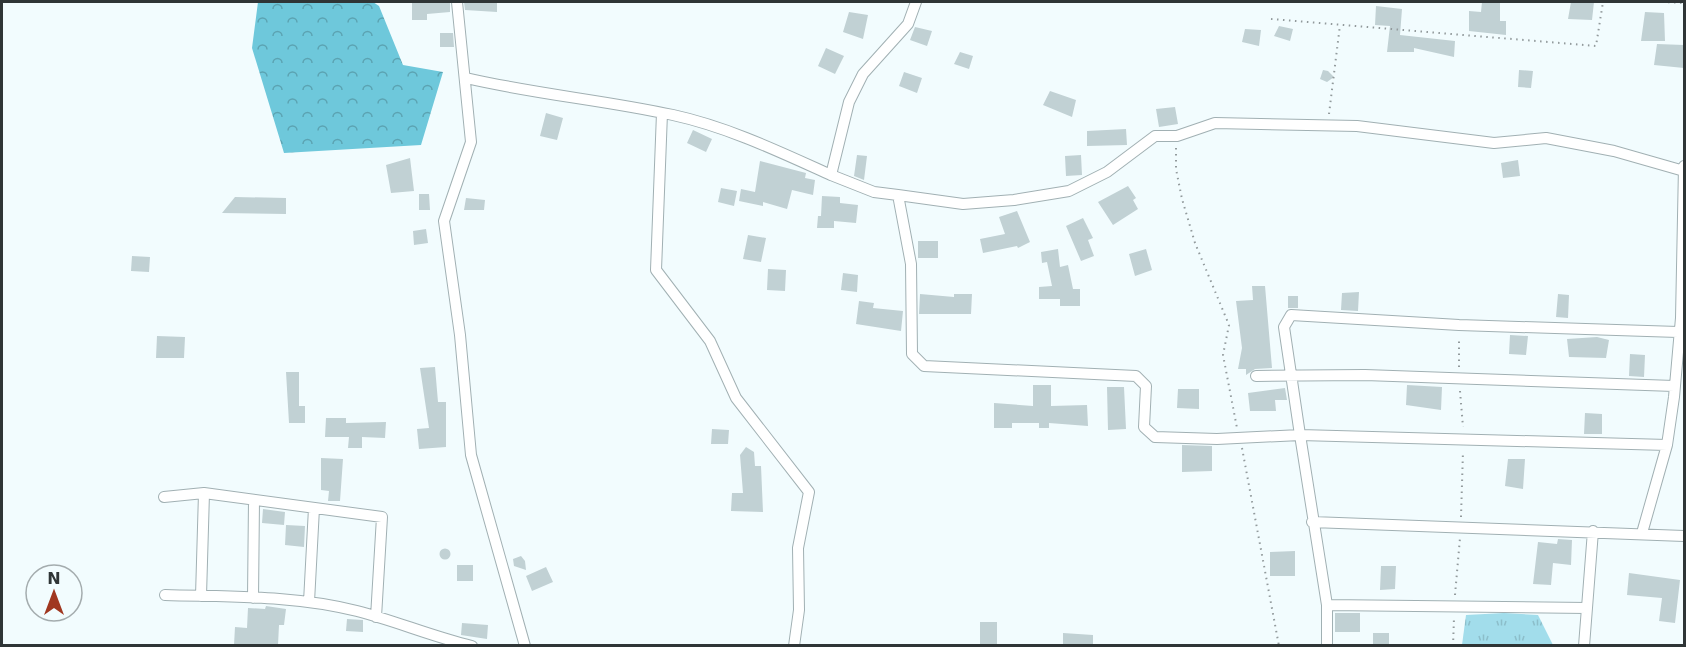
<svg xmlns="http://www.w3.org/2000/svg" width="1686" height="647" font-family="'DejaVu Sans',sans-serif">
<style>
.grass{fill:url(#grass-tufts)}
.forest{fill:url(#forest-crowns)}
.building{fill:#c1d1d4}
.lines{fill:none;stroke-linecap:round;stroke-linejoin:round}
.minor-casing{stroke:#a1b0b3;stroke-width:12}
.path{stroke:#929a9c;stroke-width:2;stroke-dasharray:1.5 4.5;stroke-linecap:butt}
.minor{stroke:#fff;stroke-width:10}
</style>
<defs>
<pattern id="grass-tufts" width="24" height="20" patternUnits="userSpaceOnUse" patternTransform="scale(1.5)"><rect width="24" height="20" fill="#a2ddeb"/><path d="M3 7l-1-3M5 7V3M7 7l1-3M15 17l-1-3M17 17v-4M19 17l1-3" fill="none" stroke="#8cbeca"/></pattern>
<pattern id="forest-crowns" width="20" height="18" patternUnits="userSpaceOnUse" patternTransform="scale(1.5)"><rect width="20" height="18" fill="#6ec8db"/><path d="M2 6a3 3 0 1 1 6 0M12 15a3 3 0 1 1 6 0" fill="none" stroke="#5ba3b2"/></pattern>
</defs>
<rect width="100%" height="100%" fill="#f2fcfe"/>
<path class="grass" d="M 1504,613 L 1538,615 L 1553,645 L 1462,645 L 1466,615 Z"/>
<path class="forest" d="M 258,2 L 373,2 L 379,6 L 403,65 L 443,72 L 421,145 L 284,153 L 252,48 Z"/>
<path class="building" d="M 412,2 L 450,2 L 450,12 L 427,14 L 427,20 L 412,20 Z
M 464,2 L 497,2 L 497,12 L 465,10 Z
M 1482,2 L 1500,2 L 1500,21 L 1506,21 L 1506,35 L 1469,31 L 1469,11 L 1481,12 Z
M 1571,2 L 1594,2 L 1592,20 L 1568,19 Z
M 1376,6 L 1402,9 L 1400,35 L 1455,41 L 1454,57 L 1414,48 L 1414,52 L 1387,52 L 1390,26 L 1375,25 Z
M 849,12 L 868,15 L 863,39 L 843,32 Z
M 1645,12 L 1664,13 L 1665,41 L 1641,41 Z
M 1279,26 L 1293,29 L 1290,41 L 1274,36 Z
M 915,27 L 932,31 L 927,46 L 910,40 Z
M 1245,29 L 1261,30 L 1259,46 L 1242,42 Z
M 440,33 L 453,33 L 454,47 L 440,47 Z
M 1657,44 L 1684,45 L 1684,68 L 1654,65 Z
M 826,48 L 844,56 L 835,74 L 818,66 Z
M 960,52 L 973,56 L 969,69 L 954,64 Z
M 1323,70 L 1328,71 L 1334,77 L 1327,82 L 1320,79 Z
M 1519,70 L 1533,71 L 1531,88 L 1518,87 Z
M 904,72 L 922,78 L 917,93 L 899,86 Z
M 1050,91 L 1076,100 L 1072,117 L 1043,105 Z
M 1175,107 L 1178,124 L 1159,127 L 1156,109 Z
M 546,113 L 563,118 L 557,140 L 540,136 Z
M 1126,129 L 1127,145 L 1087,146 L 1087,131 Z
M 693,130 L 712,139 L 706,152 L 687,143 Z
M 857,155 L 867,156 L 864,180 L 854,176 Z
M 1081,155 L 1082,175 L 1066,176 L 1065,156 Z
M 410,158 L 414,191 L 391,193 L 386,165 Z
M 1518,160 L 1520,176 L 1503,178 L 1501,163 Z
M 760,161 L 806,173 L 805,178 L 815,180 L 813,195 L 792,190 L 787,209 L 763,202 L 763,206 L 739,201 L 741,189 L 755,192 Z
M 1128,186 L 1136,198 L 1133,200 L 1138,209 L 1113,225 L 1098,202 Z
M 721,188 L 737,191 L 734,206 L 718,202 Z
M 419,194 L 429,194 L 430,210 L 419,210 Z
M 822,196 L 840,197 L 840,203 L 858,205 L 856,223 L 834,221 L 834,228 L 817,228 L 818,216 L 821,216 Z
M 235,197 L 286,198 L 286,214 L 222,213 Z
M 466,198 L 485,200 L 484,210 L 464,210 Z
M 1017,211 L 1030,242 L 1018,248 L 1017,246 L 983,253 L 980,239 L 1005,234 L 999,217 Z
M 1083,218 L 1093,238 L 1088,240 L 1094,256 L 1081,261 L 1066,226 Z
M 426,229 L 428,243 L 414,245 L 413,231 Z
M 748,235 L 766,238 L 761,262 L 743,259 Z
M 918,241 L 938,241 L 938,258 L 918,258 Z
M 1058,249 L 1060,267 L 1068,265 L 1073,289 L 1080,289 L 1080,306 L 1060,306 L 1060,299 L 1039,299 L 1039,287 L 1052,286 L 1047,262 L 1042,263 L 1041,252 Z
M 1146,249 L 1152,270 L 1135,276 L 1129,254 Z
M 132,256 L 150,257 L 149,272 L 131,271 Z
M 768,269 L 786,270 L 785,291 L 767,290 Z
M 843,273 L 858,275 L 857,292 L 841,290 Z
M 1252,286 L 1265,286 L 1272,368 L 1255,369 L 1246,375 L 1246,369 L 1238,369 L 1242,348 L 1236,301 L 1253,300 Z
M 1359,292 L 1358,311 L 1341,310 L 1342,293 Z
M 920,294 L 954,297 L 954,294 L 972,294 L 971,314 L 919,314 Z
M 1558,294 L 1569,295 L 1568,318 L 1556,317 Z
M 1288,296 L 1298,296 L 1298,308 L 1288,308 Z
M 859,301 L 874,303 L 873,308 L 903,311 L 901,331 L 856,324 Z
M 1510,335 L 1528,336 L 1526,355 L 1509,354 Z
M 157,336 L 185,337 L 184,358 L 156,358 Z
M 1597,337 L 1609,340 L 1606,358 L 1569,357 L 1567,339 Z
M 1630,354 L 1645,355 L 1644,377 L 1629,376 Z
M 435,367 L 438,402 L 446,402 L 446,447 L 419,449 L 417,429 L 429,428 L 420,368 Z
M 286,372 L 299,372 L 299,406 L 305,406 L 305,423 L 289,423 Z
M 1033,385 L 1051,385 L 1051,406 L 1087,405 L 1088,426 L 1049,423 L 1049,428 L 1039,428 L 1039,423 L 1012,423 L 1012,428 L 994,428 L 994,403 L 1033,406 Z
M 1407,385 L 1442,387 L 1441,410 L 1406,405 Z
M 1107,387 L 1124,387 L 1126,429 L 1108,430 Z
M 1285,388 L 1287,400 L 1275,400 L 1276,411 L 1250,411 L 1248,393 Z
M 1178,389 L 1199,389 L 1199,409 L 1177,408 Z
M 1585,413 L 1602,414 L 1602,434 L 1584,434 Z
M 326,418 L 346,418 L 346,423 L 386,422 L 385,438 L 362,437 L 362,448 L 348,448 L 349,437 L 325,437 Z
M 712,429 L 729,430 L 728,444 L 711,444 Z
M 1182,445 L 1212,446 L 1212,471 L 1182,472 Z
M 746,447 L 754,452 L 755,466 L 761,466 L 763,512 L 731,511 L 732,493 L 743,493 L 740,455 Z
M 321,458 L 343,459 L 340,501 L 328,501 L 329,491 L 321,490 Z
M 1508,459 L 1525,459 L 1523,489 L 1505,486 Z
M 263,509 L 285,512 L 284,525 L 262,523 Z
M 286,525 L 305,526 L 304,547 L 285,545 Z
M 1558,539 L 1572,540 L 1571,565 L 1553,563 L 1551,585 L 1533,584 L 1538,542 L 1557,544 Z
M439.5 554a5.5 5.5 0 1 1 11 0a5.5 5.5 0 1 1-11 0Z
M 1295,551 L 1295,576 L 1270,576 L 1270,552 Z
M 521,556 L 525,561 L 526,570 L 514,566 L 513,559 Z
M 457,565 L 473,565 L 473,581 L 457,581 Z
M 1381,566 L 1396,566 L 1395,589 L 1380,590 Z
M 546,567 L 553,582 L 532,591 L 526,576 Z
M 1629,573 L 1680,580 L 1675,623 L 1659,621 L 1662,598 L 1627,595 Z
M 266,606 L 286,609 L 284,625 L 279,625 L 278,645 L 234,645 L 235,627 L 247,628 L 248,608 L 265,609 Z
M 1335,613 L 1360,613 L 1360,632 L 1335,632 Z
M 347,619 L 363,620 L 363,632 L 346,631 Z
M 980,622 L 997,622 L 997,645 L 980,645 Z
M 462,623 L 488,625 L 487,639 L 461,635 Z
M 1063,633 L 1093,635 L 1093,645 L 1063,645 Z
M 1373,633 L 1389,633 L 1389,645 L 1373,645 Z"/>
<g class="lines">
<defs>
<path id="minor" d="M 457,2 L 471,142 L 444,221 L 460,335 L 471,455 L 525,646
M 916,2 L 908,24 L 863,74 L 849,102 L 831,175 L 874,192 L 898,195 L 963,204 L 1014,200 L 1069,191 L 1107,172 L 1155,136 L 1177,136 L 1215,123 L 1357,126 L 1494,143 L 1546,138 L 1614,151 L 1684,171
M 466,78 C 534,94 604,100 673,115 C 728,127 780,152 831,175
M 662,113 L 656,270 L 710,341 L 736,398 L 809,492 L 798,548 L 799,610 L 794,646
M 898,195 L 911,264 L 912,354 L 924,366 L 1136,376 L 1146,386 L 1144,427 L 1155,437 L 1217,439 L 1300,435 L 1284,327 L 1291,315 L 1459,325 L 1678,332
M 1256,376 L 1365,375 L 1674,386
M 164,497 L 204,493 L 382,517 L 376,617
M 1312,522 L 1684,536
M 1642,533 L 1667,445 L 1674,397 L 1681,318 L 1684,166
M 165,595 C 229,597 295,595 357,611 C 396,621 433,637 472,646
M 201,596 L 204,493
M 253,598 L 254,500
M 309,602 L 314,508
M 1327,605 L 1587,608
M 1327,646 L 1327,605 L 1300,435 L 1667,445
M 1584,646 L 1593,531"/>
</defs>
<use href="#minor" class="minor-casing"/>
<path class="path" d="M 1662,2 L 1684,3
M 1271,19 L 1596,46 L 1603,2
M 1329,114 L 1340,25
M 1176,148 L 1176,169 L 1182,199 L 1195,243 L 1229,325 L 1223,355 L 1237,428
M 1459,367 L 1459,337
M 1460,391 L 1463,427
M 1242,448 L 1279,646
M 1461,517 L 1463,451
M 1455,595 L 1460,538
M 1453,646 L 1454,618"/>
<use href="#minor" class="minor"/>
</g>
<rect width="1686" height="647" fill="none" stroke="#2f3536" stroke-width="6"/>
<g transform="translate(54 593)"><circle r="28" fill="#f2fcfe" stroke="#a4acae" stroke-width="1.5"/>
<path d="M0-4.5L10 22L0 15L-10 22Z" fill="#a03720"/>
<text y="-9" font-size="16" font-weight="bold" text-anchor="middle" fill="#2f3536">N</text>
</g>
</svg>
